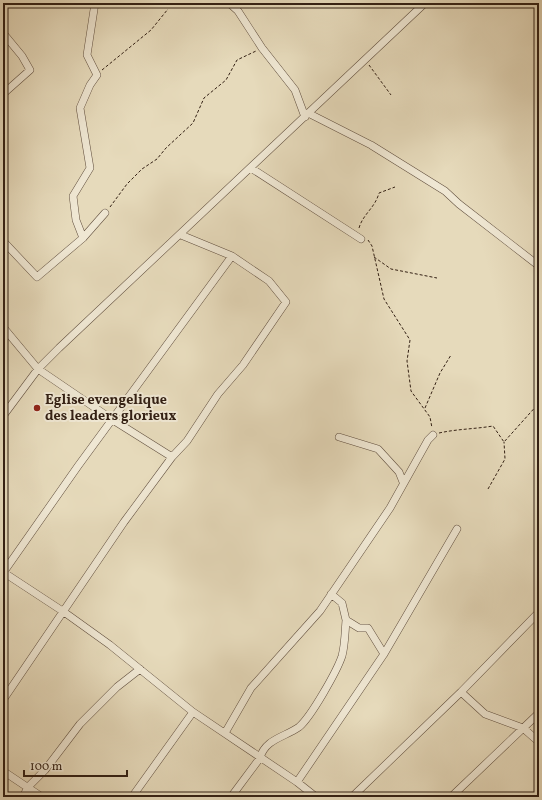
<svg xmlns="http://www.w3.org/2000/svg" width="542" height="800" font-family="Vollkorn,serif">
<style>
.lines{fill:none;stroke-linecap:round;stroke-linejoin:round}
.minor-casing{stroke:#604e3e;stroke-width:8}
.path{stroke:#332014;stroke-width:1;stroke-dasharray:3 2;stroke-linecap:butt}
.minor{stroke:#efe7d3;stroke-width:7}
.poi-dot{fill:#8f2418;stroke:#efe7d3;stroke-width:1.5}
.labels{text-anchor:middle;dominant-baseline:central;stroke-width:4;stroke-linejoin:round;paint-order:stroke}
.poi-label{font-size:14px;font-weight:bold;fill:#332014;stroke:#efe7d3;text-anchor:start}
</style>
<rect width="100%" height="100%" fill="#e6dabb"/>
<filter id="stains"><feTurbulence type="fractalNoise" baseFrequency=".005" numOctaves="4"/><feColorMatrix values="0 0 0 0 .2 0 0 0 0 .09 0 0 0 0 .02 0 0 0 .5 -.17"/></filter>
<radialGradient id="worn" r=".72"><stop offset=".6" stop-color="#630" stop-opacity="0"/><stop offset="1" stop-color="#630" stop-opacity=".3"/></radialGradient>
<g class="lines">
<defs>
<path id="minor" d="M 229,3 L 238,11 L 262,48 L 295,90 L 305,117
M 3,33 L 22,56 L 30,70 L 3,94
M 308,113 L 371,145 L 445,191 L 459,204 L 539,266
M 251,168 L 361,239
M 83,238 L 76,220 L 73,196 L 90,168 L 80,108 L 90,85 L 97,75 L 87,55 L 95,3
M 3,241 L 37,277 L 83,238 L 105,213
M 3,327 L 38,369 L 113,420 L 172,457
M 3,416 L 38,369 L 59,348 L 425,3
M 339,437 L 378,449 L 399,472 L 403,482
M 3,572 L 64,612 L 110,645 L 193,712 L 297,782 L 316,797
M 3,573 L 78,466 L 232,256
M 331,594 L 342,603 L 346,620 L 359,628 L 368,628 L 384,654
M 461,692 L 485,714 L 523,728 L 539,742
M 3,700 L 124,522 L 172,457 L 187,441 L 218,394 L 243,365 L 286,302 L 269,281 L 232,256 L 181,235
M 225,733 L 251,688 L 320,611 L 390,508 L 428,440 L 433,435
M 3,771 L 42,797
M 297,782 L 384,654 L 457,529
M 23,797 L 28,787 L 45,770 L 80,724 L 117,687 L 140,669
M 132,797 L 193,712
M 231,797 L 260,758 C 265,739 285,737 299,727 C 311,717 337,671 342,656 C 345,645 345,632 346,620
M 352,797 L 461,692 L 539,612
M 451,797 L 539,713"/>
</defs>
<use href="#minor" class="minor-casing"/>
<path class="path" d="M 369,65 L 391,95
M 102,70 L 151,30 L 168,9
M 110,207 L 127,184 L 142,169 L 157,159 L 166,148 L 193,123 L 204,98 L 226,80 L 237,60 L 256,51
M 359,228 C 363,214 375,208 379,193 L 395,187
M 368,240 L 372,246 L 384,299 L 410,340 L 407,361 L 411,391 L 430,417 L 432,428
M 374,257 L 391,269 L 437,278
M 425,408 L 440,373 L 451,355
M 439,433 C 457,429 475,429 493,426 L 504,442 L 539,403
M 488,489 L 505,459 L 504,442"/>
<use href="#minor" class="minor"/>
</g>
<circle class="poi-dot" cx="37" cy="408" r="4"/>
<g class="labels">
<g class="poi-label">
<text x="45" y="400">Eglise evengelique<tspan x="45" dy="16">des leaders glorieux</tspan></text>
</g>
</g>
<rect width="542" height="800" fill="none" stroke="#e6dabb" stroke-width="16"/>
<rect x="4" y="4" width="534" height="792" fill="none" stroke="#332014" stroke-width="2"/>
<rect x="8" y="8" width="526" height="784" fill="none" stroke="#332014"/>
<path d="M24 770v6h103v-6" fill="none" stroke="#332014" stroke-width="2"/>
<text x="30" y="770" font-size="12" fill="#332014" stroke="#efe7d3" stroke-width="3" paint-order="stroke">100 m</text>
<rect width="100%" height="100%" filter="url(#stains)"/>
<rect width="100%" height="100%" fill="url(#worn)"/>
</svg>
